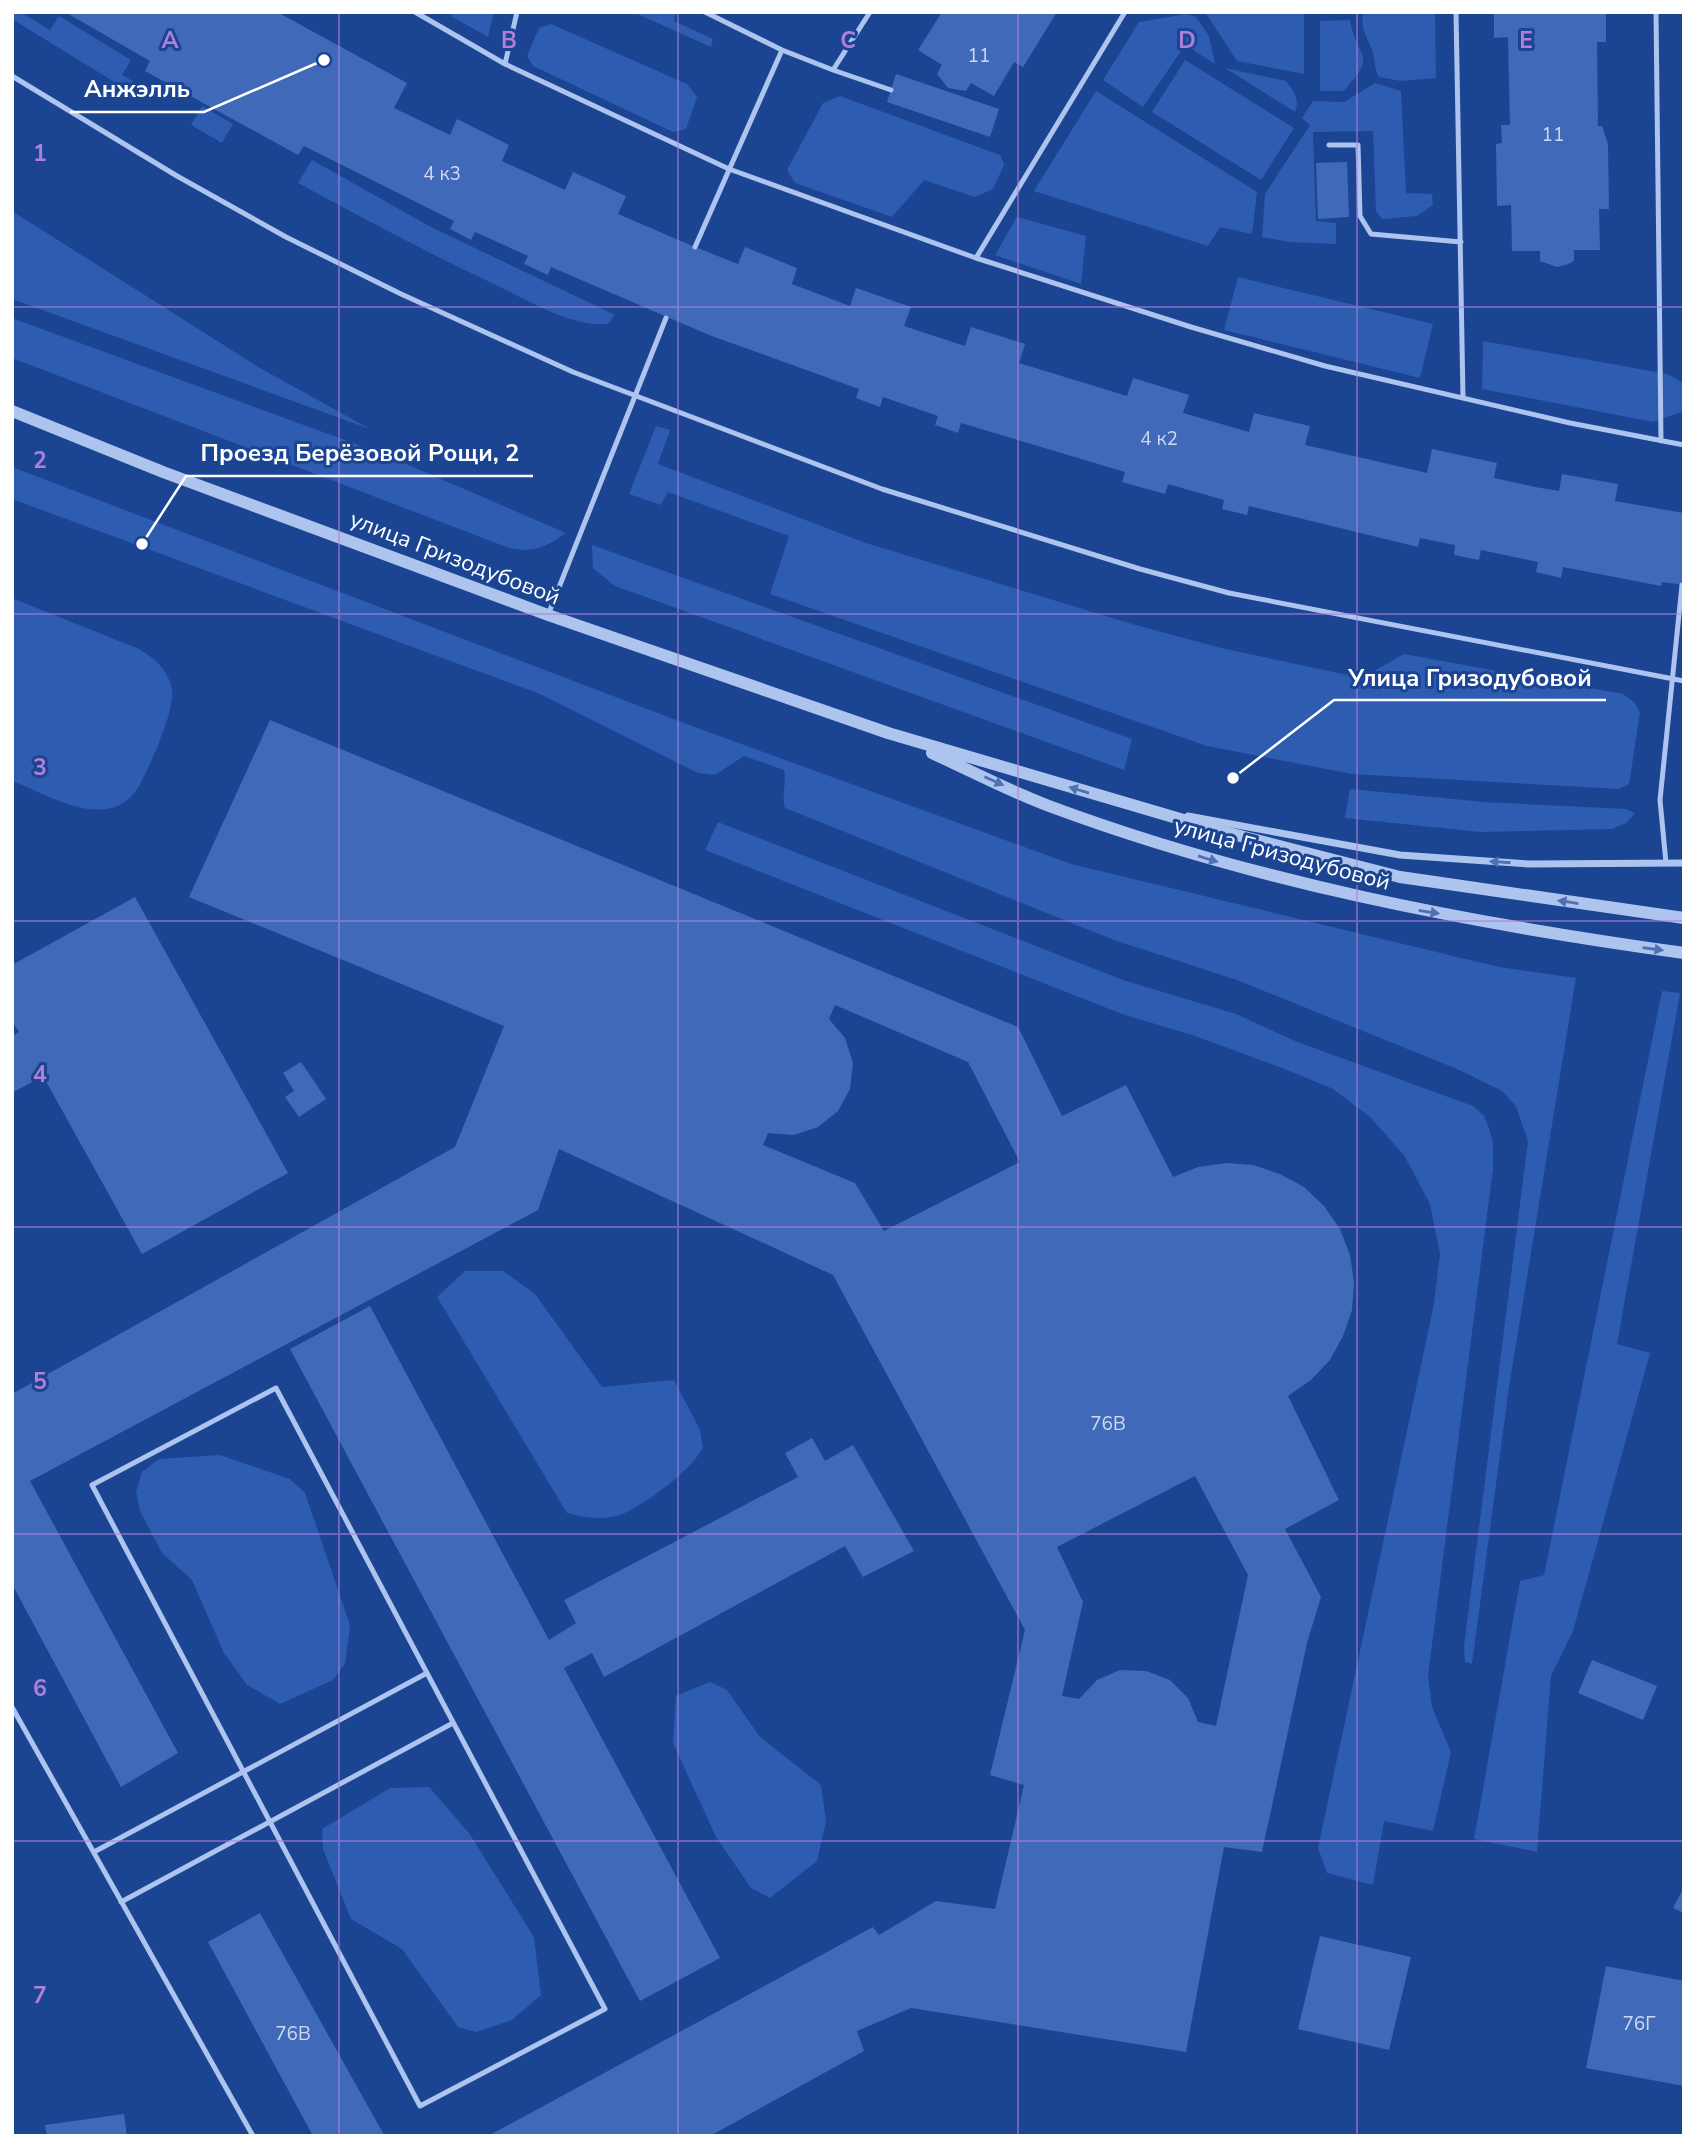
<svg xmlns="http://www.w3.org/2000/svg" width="1696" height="2148" font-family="'Nunito Sans',sans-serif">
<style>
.green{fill:#2e5cb1}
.building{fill:#406ab9;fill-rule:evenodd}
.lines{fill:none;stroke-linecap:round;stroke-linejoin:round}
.service{stroke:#adc4ef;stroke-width:5}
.minor{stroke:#adc4ef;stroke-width:7}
.tertiary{stroke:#adc4ef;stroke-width:12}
.oneway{fill:#4e71b3}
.grid{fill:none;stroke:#b080d9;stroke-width:2;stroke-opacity:0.55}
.labels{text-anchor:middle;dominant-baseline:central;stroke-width:6;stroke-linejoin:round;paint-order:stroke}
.number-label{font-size:19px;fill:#cfdaee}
.street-label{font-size:23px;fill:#fff;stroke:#1b4493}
.grid-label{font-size:23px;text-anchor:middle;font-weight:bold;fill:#b080d9;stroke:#1b4493;stroke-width:6;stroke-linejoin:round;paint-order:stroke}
.leader{fill:none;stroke:#fff;stroke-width:2.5}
.callout-dot{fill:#fff;stroke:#1b4493;stroke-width:2.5}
.callout-label{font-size:24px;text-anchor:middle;font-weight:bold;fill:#fff;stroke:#1b4493;stroke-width:6;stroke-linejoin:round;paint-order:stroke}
</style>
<rect width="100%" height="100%" fill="#1b4493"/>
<path class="green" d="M 12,12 L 20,12 L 50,30 L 59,16 L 131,60 L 122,75 L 148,90 L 142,99 L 12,19 Z
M 453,12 L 494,12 L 488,37 L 451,16 Z
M 633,12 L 676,12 L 674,21 L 713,39 L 711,47 Z
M 1205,12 L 1304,12 L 1304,74 L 1237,61 Z
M 1364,12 L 1435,12 L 1436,78 L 1401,81 L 1379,77 C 1373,67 1376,60 1372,50 C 1367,36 1359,27 1364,12 Z
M 1186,14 L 1196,17 L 1209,36 L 1215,64 L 1185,45 L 1143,107 L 1103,80 L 1139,22 Z
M 1350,20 C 1357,61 1379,51 1344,91 L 1320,91 L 1320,21 Z
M 551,24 L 687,84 L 697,97 L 686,129 L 673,132 L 533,66 L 527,56 L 539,28 Z
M 1185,60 L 1294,128 L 1261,180 L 1152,112 Z
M 1225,68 L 1286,81 C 1294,92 1300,99 1295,112 Z
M 1375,83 L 1401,91 L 1406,193 L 1432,194 L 1433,205 L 1417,216 L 1382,219 L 1376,211 L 1373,131 L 1313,132 L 1316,221 L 1336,223 L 1336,244 L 1290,242 L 1262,237 L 1265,194 L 1310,125 L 1302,118 L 1313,101 L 1344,102 Z
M 1096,91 L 1257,192 L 1252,234 L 1220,227 L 1208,246 L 1034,191 Z
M 840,96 L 1000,155 L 1004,165 L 993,189 L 975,197 L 924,180 L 892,217 L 795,183 L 787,170 L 823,103 Z
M 202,106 L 233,124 L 222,143 L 191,125 Z
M 312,160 L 431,227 L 615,315 L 608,324 C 572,327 531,302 498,286 C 430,254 364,219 298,183 Z
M 12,211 L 260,368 L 370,429 L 12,299 Z
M 1017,217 L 1086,236 L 1081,284 L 995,255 Z
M 1238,277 L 1433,324 L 1420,378 L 1224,330 Z
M 12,318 L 383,454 L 566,533 C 546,547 534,553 509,548 L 12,358 Z
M 1483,341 L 1667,374 L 1684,383 L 1684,411 L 1653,422 L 1482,389 Z
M 656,426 L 670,430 L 658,464 L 866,543 L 1132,624 L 1221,648 L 1362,678 L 1404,654 L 1623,694 L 1635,703 L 1640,713 L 1629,784 L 1619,789 L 1352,774 L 1207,746 L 770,594 L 789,536 L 668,492 L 661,505 L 629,494 Z
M 12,467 L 684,723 L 1071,864 L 1499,967 L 1576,978 L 1509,1387 L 1472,1664 L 1465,1662 L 1464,1646 L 1528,1141 L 1516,1106 L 1502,1091 L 1457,1069 L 1237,980 L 1114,940 L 785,808 C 781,795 787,783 784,770 L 744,756 L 715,775 L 698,773 L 540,694 L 12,499 Z
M 592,545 L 1132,739 L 1124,770 L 615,586 L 593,568 Z
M 12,598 L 139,649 C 155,659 169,670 172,690 C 175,711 150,766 139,786 C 134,795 124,804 115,807 C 82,818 42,792 12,781 Z
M 1350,789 L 1484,802 L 1626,809 L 1635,813 L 1626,823 L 1612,829 L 1480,832 L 1345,818 Z
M 718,822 L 1123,980 L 1236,1014 L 1295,1041 L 1473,1106 L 1484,1116 L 1489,1128 L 1493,1142 L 1493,1169 L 1428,1676 L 1432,1707 L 1451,1752 L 1433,1831 L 1384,1821 L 1373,1885 L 1327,1873 L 1318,1848 L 1434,1304 L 1440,1254 L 1430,1204 L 1404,1155 L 1370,1117 L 1333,1089 L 1285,1069 L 1192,1035 L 1122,1014 L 705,850 Z
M 1662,991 L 1680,993 L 1617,1344 L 1650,1353 L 1573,1631 L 1551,1676 L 1537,1852 L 1474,1839 L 1520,1581 L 1544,1575 Z
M 465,1271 L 503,1271 L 535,1294 L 602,1387 L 674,1380 L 700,1430 L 703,1448 C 689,1472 652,1499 627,1512 C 610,1521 585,1518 567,1513 L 437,1297 Z
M 220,1455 L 290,1479 L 305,1493 L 350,1625 L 345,1664 L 333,1680 L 280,1704 L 247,1685 L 224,1653 L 192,1580 L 162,1553 L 140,1511 L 136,1491 L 142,1472 L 159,1459 Z
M 710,1682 L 727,1690 L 760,1737 L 821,1785 L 826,1822 L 817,1861 L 770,1898 L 751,1888 L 716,1837 L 673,1743 L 676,1696 Z
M 429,1787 L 469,1833 L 534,1937 L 541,1995 L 512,2020 L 476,2032 L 458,2027 L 402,1949 L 351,1919 L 323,1849 L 322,1829 L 390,1788 Z"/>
<path class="building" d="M 65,12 L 277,12 L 407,83 L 394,108 L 450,135 L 457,119 L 509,145 L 502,161 L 565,190 L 573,172 L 626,196 L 618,214 L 695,247 L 738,264 L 745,247 L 797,268 L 792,284 L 850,306 L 856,288 L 911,307 L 904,326 L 965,346 L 971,327 L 1025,344 L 1019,363 L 1127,396 L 1133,378 L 1189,395 L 1183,413 L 1249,432 L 1254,413 L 1310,426 L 1305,445 L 1367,459 L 1427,473 L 1432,449 L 1497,463 L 1494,478 L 1535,487 L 1559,491 L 1562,474 L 1618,484 L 1615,501 L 1684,513 L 1684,585 L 1662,582 L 1661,586 L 1563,567 L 1561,578 L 1536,572 L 1538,562 L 1481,550 L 1479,560 L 1454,555 L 1455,545 L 1420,538 L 1418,547 L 1249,506 L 1247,515 L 1222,509 L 1224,500 L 1168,484 L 1165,494 L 1122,482 L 1125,472 L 961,423 L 958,433 L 935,425 L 938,416 L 883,397 L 880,407 L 856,398 L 859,389 L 709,335 L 551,267 L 548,275 L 524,264 L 528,256 L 475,232 L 471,240 L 450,229 L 454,221 L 304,146 L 298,155 L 145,71 L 150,61 Z
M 942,12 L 1057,12 L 1023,67 L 1014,62 L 994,96 L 971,83 L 966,91 L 948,88 L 937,74 L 942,65 L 918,50 Z
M 1494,12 L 1606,12 L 1606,42 L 1597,42 L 1598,126 L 1602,126 L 1608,144 L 1609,209 L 1599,209 L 1600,250 L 1574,250 L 1574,261 L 1566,265 L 1557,267 L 1540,261 L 1540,251 L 1512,251 L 1511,205 L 1497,206 L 1496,144 L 1502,143 L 1501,125 L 1510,125 L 1509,83 L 1508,37 L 1494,38 Z
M 896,74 L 999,109 L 990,137 L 887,102 Z
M 1347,162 L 1349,217 L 1318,219 L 1316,163 Z
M 270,720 L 1018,1027 L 1062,1116 L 1126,1085 L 1173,1177 L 1198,1167 L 1226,1163 L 1253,1165 L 1280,1174 L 1304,1187 L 1324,1206 L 1340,1229 L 1350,1255 L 1354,1282 L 1352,1310 L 1343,1336 L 1330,1360 L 1311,1380 L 1288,1396 L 1339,1500 L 1285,1529 L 1321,1597 L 1307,1643 L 1262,1852 L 1224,1847 L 1186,2052 L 911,2008 L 857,2031 L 864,2051 L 710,2136 L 488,2136 L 873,1927 L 879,1935 L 936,1901 L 995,1909 L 1024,1785 L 990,1775 L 1025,1630 L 833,1275 L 559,1149 L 538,1210 L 30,1481 L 178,1753 L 121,1787 L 12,1584 L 12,1394 L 455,1147 L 504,1026 L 189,897 ZM 835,1005 L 968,1062 L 1020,1162 L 884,1231 L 855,1183 L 763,1145 L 768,1133 L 794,1135 L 818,1127 L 838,1111 L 850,1089 L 853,1063 L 845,1038 L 829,1019 ZM 1195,1476 L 1248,1575 L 1216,1726 L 1198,1722 L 1188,1698 L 1170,1680 L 1146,1671 L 1120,1670 L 1097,1680 L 1079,1699 L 1062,1696 L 1083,1602 L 1057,1547 Z
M 135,897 L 288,1173 L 142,1254 L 43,1076 L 12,1093 L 12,1036 L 19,1032 L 12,1021 L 12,965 Z
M 301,1062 L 326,1099 L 299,1117 L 285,1097 L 294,1091 L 283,1073 Z
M 370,1306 L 549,1640 L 576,1623 L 564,1600 L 798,1477 L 785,1453 L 812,1438 L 825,1461 L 853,1445 L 914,1551 L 863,1577 L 845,1546 L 604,1677 L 592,1653 L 564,1668 L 720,1958 L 640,2001 L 290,1349 Z
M 1592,1660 L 1657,1686 L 1643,1720 L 1578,1693 Z
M 1684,1887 L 1684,1913 L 1673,1908 Z
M 260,1913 L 379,2126 L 385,2136 L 313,2136 L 208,1942 Z
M 1320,1936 L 1411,1957 L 1389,2050 L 1298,2029 Z
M 1606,1966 L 1684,1981 L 1684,2086 L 1586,2068 Z
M 124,2114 L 127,2136 L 47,2136 L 45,2125 Z"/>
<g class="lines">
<path class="service" d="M 415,12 L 505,64 L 729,169 L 976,258 L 1191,327 L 1325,366 L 1570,423 L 1684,445
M 705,12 L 782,50
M 1456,12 L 1463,398
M 1656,12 L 1661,441
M 505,64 L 517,12
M 833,70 L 891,90
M 12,76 L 177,176 L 286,237 L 401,294 L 573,372 L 882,489 L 1140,569 L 1229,593 L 1684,681
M 1329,145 L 1358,145 L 1360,216 L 1371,234 L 1461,242
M 695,247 L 782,50 L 833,70 L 870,12
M 976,258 L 1125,12
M 548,615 L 666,318
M 1666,863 L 1660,800 L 1682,585
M 276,1388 L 605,2009 L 420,2106 L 92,1485 Z
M 12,1707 L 253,2136
M 94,1852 L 427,1673
M 121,1902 L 453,1723"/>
<path class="minor" d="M 1188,816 L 1400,855 L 1528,864 L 1684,863"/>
<path class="tertiary" d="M 12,411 L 163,472 L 548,615 L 888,733 L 1221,831 L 1400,877 L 1684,918
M 932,753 C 971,771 1009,791 1049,806 C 1253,882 1468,923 1684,953"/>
</g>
<defs><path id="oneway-solid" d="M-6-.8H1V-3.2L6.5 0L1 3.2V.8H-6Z" transform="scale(1.75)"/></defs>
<g class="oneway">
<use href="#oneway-solid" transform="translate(994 781) rotate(24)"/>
<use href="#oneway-solid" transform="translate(1079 790) rotate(-163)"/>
<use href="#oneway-solid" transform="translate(1208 859) rotate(17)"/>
<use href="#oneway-solid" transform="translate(1500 862) rotate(-176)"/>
<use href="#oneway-solid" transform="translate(1568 902) rotate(-171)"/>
<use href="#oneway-solid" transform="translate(1429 912) rotate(9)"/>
<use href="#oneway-solid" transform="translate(1653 949) rotate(8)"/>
</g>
<path class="grid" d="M 339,12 L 339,2136M 678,12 L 678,2136M 1018,12 L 1018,2136M 1357,12 L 1357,2136M 12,307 L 1684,307M 12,614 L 1684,614M 12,921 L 1684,921M 12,1227 L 1684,1227M 12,1534 L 1684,1534M 12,1841 L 1684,1841"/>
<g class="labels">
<g class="number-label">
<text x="979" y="56">11</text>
<text x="1553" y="135">11</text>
<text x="442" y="174">4 к3</text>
<text x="1159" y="439">4 к2</text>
<text x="1108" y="1424">76В</text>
<text x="1639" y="2024">76Г</text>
<text x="293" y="2034">76В</text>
</g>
<g class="street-label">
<text transform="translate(455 558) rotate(21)">улица Гризодубовой</text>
<text transform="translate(1282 854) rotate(15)">улица Гризодубовой</text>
</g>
</g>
<g class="grid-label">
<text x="170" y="48">A</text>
<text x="509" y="48">B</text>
<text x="848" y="48">C</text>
<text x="1187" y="48">D</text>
<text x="1526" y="48">E</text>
<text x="40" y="161">1</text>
<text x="40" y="468">2</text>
<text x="40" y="775">3</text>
<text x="40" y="1082">4</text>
<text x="40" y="1389">5</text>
<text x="40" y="1696">6</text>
<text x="40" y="2003">7</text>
</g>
<path class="leader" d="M324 60L204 112H70M142 544L186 476H533M1233 778L1334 700H1606"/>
<g class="callout-dot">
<circle cx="324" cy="60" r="7"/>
<circle cx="142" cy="544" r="7"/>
<circle cx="1233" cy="778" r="7"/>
</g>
<g class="callout-label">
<text x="137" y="97">Анжэлль</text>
<text x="360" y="461">Проезд Берёзовой Рощи, 2</text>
<text x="1470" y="686">Улица Гризодубовой</text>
</g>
<rect width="1696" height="2148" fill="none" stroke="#ffffff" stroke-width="28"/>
</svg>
